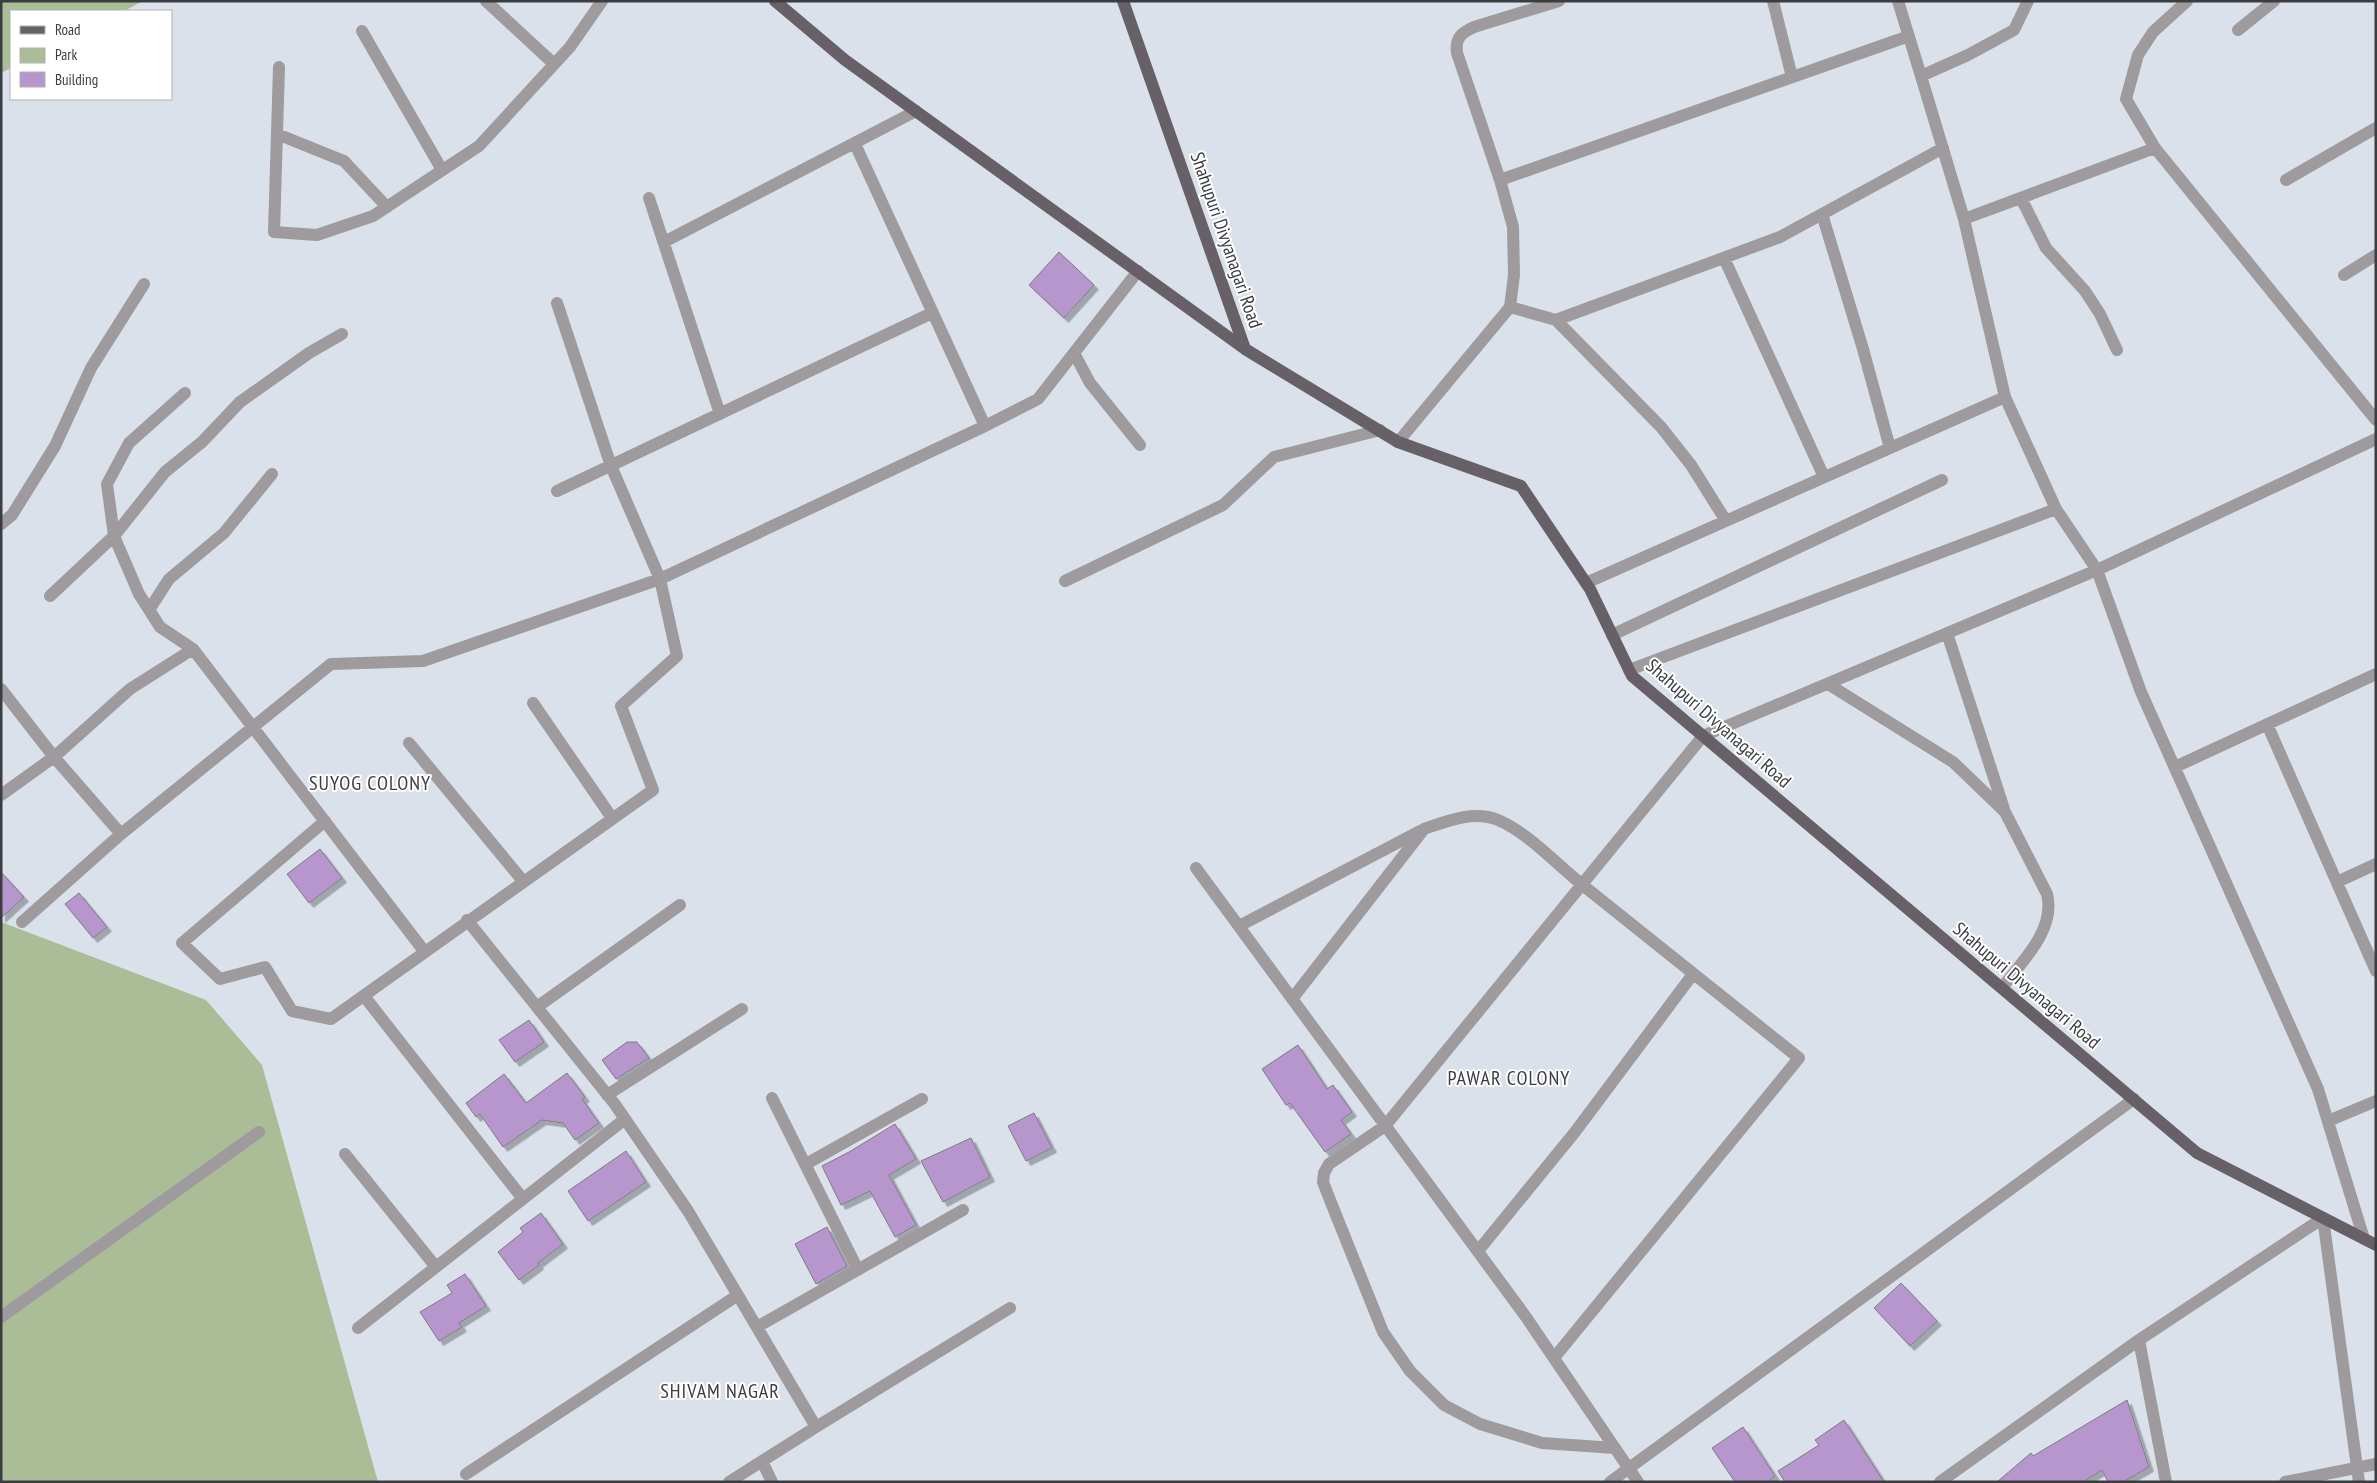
<svg xmlns="http://www.w3.org/2000/svg" width="2377" height="1483" font-family="'PT Sans Narrow',sans-serif">
<style>
.green{fill:#abbd97}
.building{fill:#b696cd;stroke:#7f7a83;filter:url(#shadow)}
.lines{fill:none;stroke-linecap:round;stroke-linejoin:round}
.minor{stroke:#9e9a9e;stroke-width:12}
.major{stroke:#676067;stroke-width:12}
.labels{text-anchor:middle;dominant-baseline:central;stroke-width:4;stroke-linejoin:round;paint-order:stroke}
.street-label{font-size:19px;fill:#3b3d41;stroke:#fff}
.neighbourhood-label{font-size:20px;letter-spacing:1px;fill:#3b3d41;stroke:#fff}
</style>
<defs>
<filter id="shadow"><feDropShadow dx="4.5" dy="4.5" stdDeviation="0" flood-color="#0004"/></filter>
</defs>
<rect width="100%" height="100%" fill="#dae1eb"/>
<path class="green" d="M 1,1 L 143,1 L 124,11 L 11,11 L 11,68 L 1,73 Z
M 1,922 L 206,1000 L 262,1065 L 378,1482 L 1,1482 Z"/>
<path class="building" d="M 1059,252 L 1094,285 L 1064,318 L 1029,285 Z
M 320,849 L 342,878 L 309,903 L 287,874 Z
M 1,872 L 24,897 L 1,918 Z
M 79,893 L 107,927 L 93,938 L 65,904 Z
M 529,1020 L 544,1042 L 515,1062 L 499,1040 Z
M 627,1042 L 637,1042 L 649,1058 L 616,1079 L 602,1060 Z
M 1298,1045 L 1327,1089 L 1333,1085 L 1352,1112 L 1341,1120 L 1351,1134 L 1325,1152 L 1290,1103 L 1286,1105 L 1262,1069 Z
M 567,1073 L 585,1097 L 582,1099 L 599,1123 L 575,1140 L 563,1123 L 542,1120 L 503,1147 L 480,1114 L 476,1117 L 466,1103 L 504,1074 L 526,1103 Z
M 1034,1113 L 1052,1148 L 1026,1161 L 1008,1126 Z
M 895,1124 L 916,1159 L 889,1175 L 916,1225 L 895,1237 L 870,1191 L 841,1205 L 822,1166 L 849,1152 Z
M 971,1138 L 990,1177 L 943,1202 L 921,1161 Z
M 626,1151 L 646,1182 L 588,1221 L 568,1191 Z
M 541,1213 L 563,1244 L 538,1263 L 539,1265 L 519,1280 L 498,1252 L 523,1232 L 520,1228 Z
M 827,1227 L 847,1266 L 816,1284 L 795,1244 Z
M 465,1274 L 486,1306 L 459,1323 L 462,1327 L 439,1341 L 420,1312 L 452,1293 L 447,1285 Z
M 1901,1283 L 1937,1321 L 1910,1346 L 1874,1308 Z
M 2127,1400 L 2149,1467 L 2123,1482 L 2108,1482 L 2102,1470 L 2083,1482 L 1997,1482 L 2031,1453 L 2033,1456 Z
M 1844,1420 L 1884,1482 L 1785,1482 L 1778,1471 L 1819,1445 L 1815,1440 Z
M 1743,1427 L 1775,1476 L 1767,1482 L 1735,1482 L 1712,1448 Z"/>
<g class="lines">
<path class="minor" d="M 486,1 L 554,64
M 1559,1 L 1474,27 C 1461,33 1455,38 1457,53 L 1500,180 L 1909,36
M 1773,1 L 1792,77
M 1898,1 L 1921,76 L 1968,55 L 2014,30 L 2028,1
M 2238,30 L 2274,1
M 362,31 L 442,170
M 279,67 L 274,232 L 317,235 L 373,216 L 479,146 L 570,47 L 602,1
M 1921,76 L 1964,219 L 2155,148 L 2376,420
M 277,134 L 344,161 L 387,207
M 855,144 L 985,426
M 2155,148 L 2126,99 L 2138,55 L 2153,32 L 2187,1
M 2286,180 L 2376,128
M 649,198 L 720,414
M 2021,198 L 2046,248 L 2085,291 L 2100,314 L 2117,350
M 1822,214 L 1863,349 L 1890,448
M 664,242 L 916,111
M 1724,258 L 1824,477
M 2344,275 L 2376,255
M 1510,307 L 1556,320 L 1780,237 L 1943,148
M 1556,320 L 1661,427 L 1691,465 L 1726,521
M 1074,353 L 1090,383 L 1140,445
M 185,393 L 129,443 L 107,484 L 114,536 L 139,594 L 160,627 L 193,649 L 424,951
M 1398,442 L 1510,307 L 1514,275 L 1513,227 L 1500,180
M 557,491 L 932,313
M 1,524 L 12,515 L 55,446 L 91,368 L 144,284
M 1065,581 L 1223,505 L 1274,457 L 1380,430
M 1586,583 L 2005,397 L 1964,219
M 50,596 L 114,536 L 165,472 L 202,442 L 240,402 L 309,353 L 342,334
M 149,610 L 169,579 L 224,533 L 272,474
M 1947,633 L 2004,809
M 1612,635 L 1942,480
M 1629,670 L 2056,509 L 2005,397
M 1828,684 L 1953,762 L 2005,812 L 2047,894 C 2056,930 2022,961 2002,988
M 1,689 L 54,757 L 121,834
M 533,703 L 612,818
M 2267,724 L 2376,971
M 409,743 L 523,881
M 2175,767 L 2376,674
M 1,795 L 54,757 L 130,689 L 193,649
M 325,821 L 182,943 L 220,979 L 265,967 L 292,1011 L 331,1019 L 653,790 L 621,706 L 677,656 L 660,579 L 611,466 L 557,303
M 1196,868 L 1526,1317 L 1638,1482
M 2337,882 L 2376,864
M 467,920 L 614,1103 L 688,1211 L 816,1427 L 729,1482
M 22,922 L 121,834 L 331,664 L 423,661 L 660,579 L 985,426 L 1038,399 L 1138,271
M 1239,926 L 1420,831
M 364,996 L 523,1199
M 1292,999 L 1424,829 C 1447,821 1474,810 1498,820 C 1529,833 1558,866 1585,887 C 1656,944 1727,1001 1799,1058 L 1554,1358
M 537,1007 L 680,905
M 607,1095 L 742,1009
M 772,1098 L 858,1270
M 2328,1121 L 2376,1101
M 345,1154 L 436,1267
M 806,1164 L 922,1099
M 2364,1239 L 2318,1089 L 2141,692 L 2097,570 L 2376,439
M 1478,1251 L 1575,1132 L 1693,974
M 1,1317 L 259,1132
M 757,1327 L 963,1210
M 358,1328 L 625,1119
M 2139,1340 L 2166,1482
M 816,1427 L 1010,1308
M 1615,1448 L 1542,1443 L 1480,1424 L 1444,1405 L 1410,1371 L 1383,1332 L 1332,1205 L 1323,1182 L 1324,1173 L 1329,1164 L 1385,1126 L 1703,736 L 2097,570 L 2056,509
M 762,1461 L 772,1482
M 466,1474 L 738,1295
M 1610,1482 L 2134,1099
M 1940,1482 L 2139,1340 L 2323,1218 L 2359,1482
M 2285,1482 L 2376,1464"/>
<path class="major" d="M 775,1 L 845,60 L 1245,349
M 1123,1 L 1245,349 L 1398,442 L 1521,486 L 1590,589 L 1632,676 L 2197,1153 L 2376,1245"/>
</g>
<g class="labels">
<g class="street-label">
<text transform="translate(1227 240) rotate(71)">Shahupuri Divyanagari Road</text>
<text transform="translate(1719 723) rotate(41)">Shahupuri Divyanagari Road</text>
<text transform="translate(2027 985) rotate(40)">Shahupuri Divyanagari Road</text>
</g>
<g class="neighbourhood-label">
<text x="370" y="783">SUYOG COLONY</text>
<text x="1509" y="1078">PAWAR COLONY</text>
<text x="720" y="1391">SHIVAM NAGAR</text>
</g>
</g>
<rect width="2377" height="1483" fill="none" stroke="#3b3d41" stroke-width="5"/>
<rect x="10" y="10" width="162" height="90" fill="#ffffff" stroke="#b1b1b3"/>
<rect x="20" y="26" width="25" height="8" fill="#676067" stroke="#b1b1b3"/>
<text x="55" y="35" font-size="15" fill="#3b3d41">Road</text>
<rect x="20" y="48" width="25" height="15" fill="#abbd97" stroke="#b1b1b3"/>
<text x="55" y="60" font-size="15" fill="#3b3d41">Park</text>
<rect x="20" y="72" width="25" height="15" fill="#b696cd" stroke="#b1b1b3"/>
<text x="55" y="85" font-size="15" fill="#3b3d41">Building</text>
</svg>
